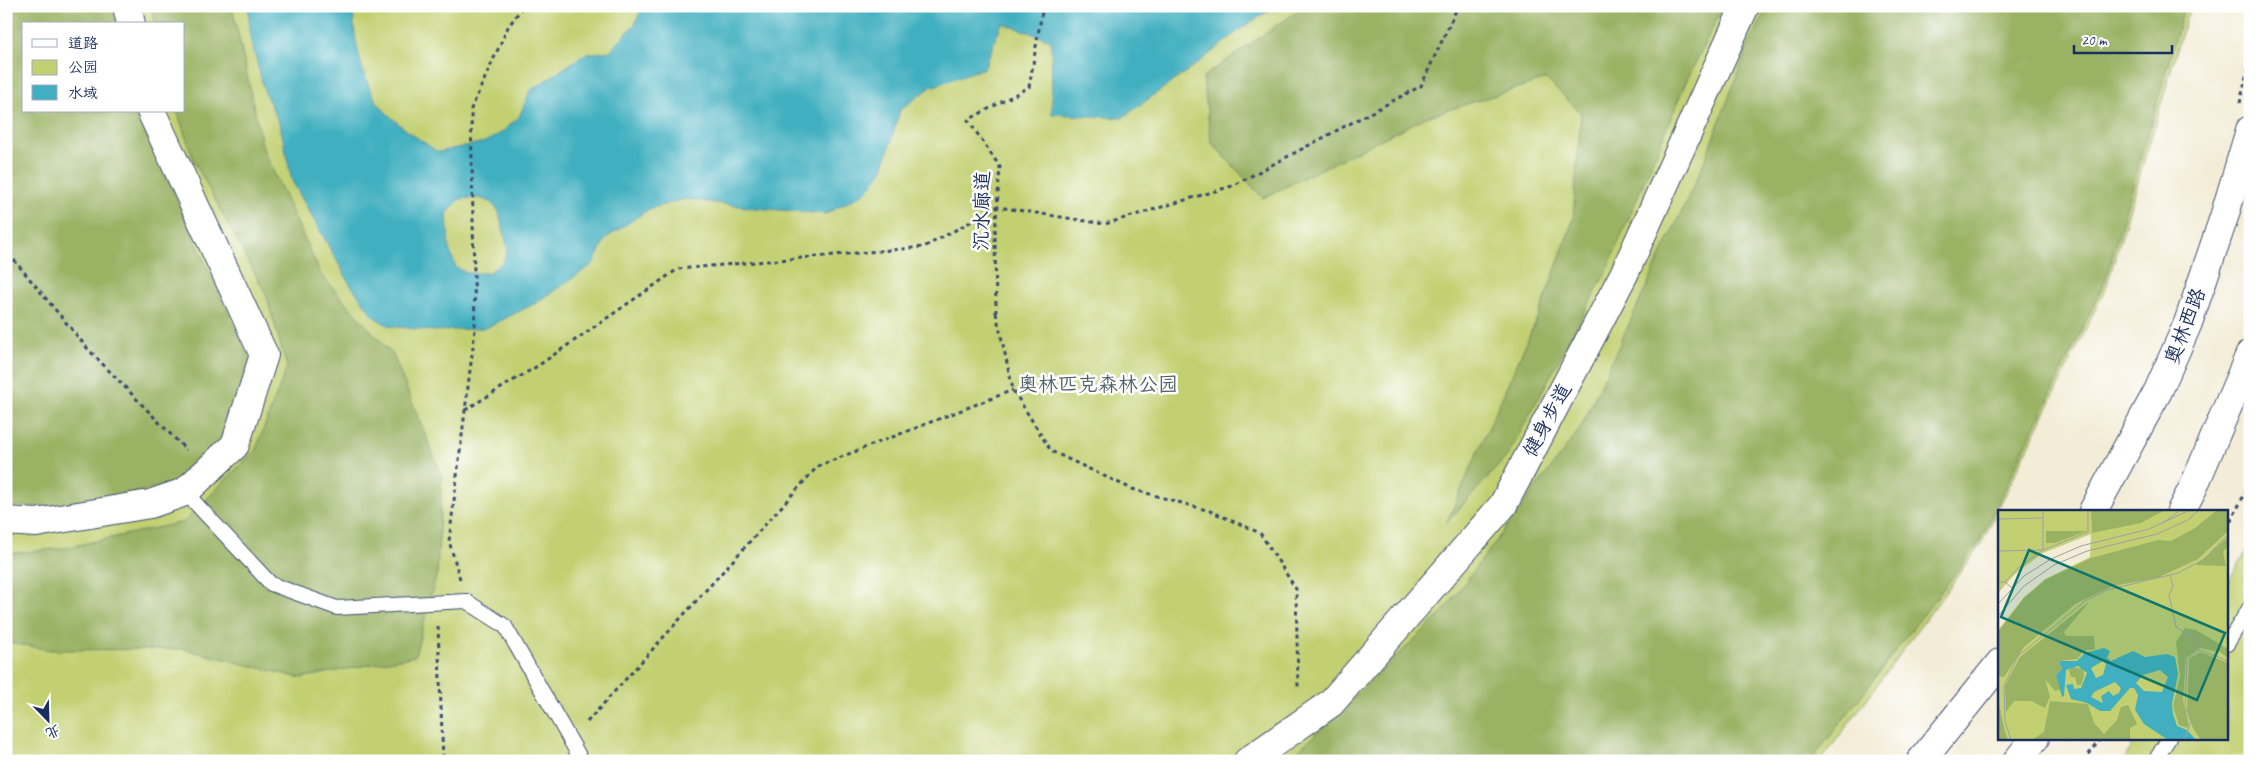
<svg xmlns="http://www.w3.org/2000/svg" width="2256" height="767" font-family="Caveat,'LXGW WenKai TC',sans-serif">
<style>
.green{fill:#c2d072;stroke:#6e8068;fill-rule:evenodd}
.forest{fill:#99b264;stroke:#5a7061}
.water{fill:#41afbf;stroke:#2e6f8e;fill-rule:evenodd}
.lines{fill:none;stroke-linecap:round;stroke-linejoin:round}
.lane-casing{stroke:#3b4b70;stroke-width:16}
.street-casing{stroke:#3b4b70;stroke-width:30}
.secondary-casing{stroke:#3b4b70;stroke-width:30}
.path{stroke:#3b4b70;stroke-width:3;stroke-dasharray:4 4;stroke-linecap:butt}
.lane{stroke:#fff;stroke-width:14}
.street{stroke:#fff;stroke-width:28}
.secondary{stroke:#fff;stroke-width:28}
.path-bridge{stroke:#3b4b70;stroke-width:3;stroke-dasharray:4 4;stroke-linecap:butt}
.labels{text-anchor:middle;dominant-baseline:central;stroke-width:5;stroke-linejoin:round;paint-order:stroke}
.street-label{font-size:20px;fill:#1b2f5e;stroke:#fff}
.park-label{font-size:20px;fill:#4d5f64;stroke:#fff}
.inset-road{fill:none;stroke:#9da0a6;stroke-width:1}
.view{fill:#0f766e;fill-opacity:0.15;stroke:#0f766e;stroke-width:2.5}
.inset-edge{fill:none;stroke:#1b2f5e;stroke-width:2.5}
</style>
<rect width="100%" height="100%" fill="#fff"/>
<filter id="ink" filterUnits="userSpaceOnUse"><feTurbulence type="fractalNoise" baseFrequency=".02" numOctaves="2"/><feDisplacementMap in="SourceGraphic" scale="10" xChannelSelector="R" yChannelSelector="G"/><feConvolveMatrix kernelMatrix="1 2 1 2 8 2 1 2 1" color-interpolation-filters="sRGB"/></filter>
<filter id="wash" filterUnits="userSpaceOnUse"><feTurbulence type="fractalNoise" baseFrequency=".0096" numOctaves="4" result="noise"/><feDisplacementMap in="SourceGraphic" scale="20" xChannelSelector="R" yChannelSelector="G"/><feGaussianBlur stdDeviation="1.12" result="paint"/><feColorMatrix in="noise" values="0 0 0 0 0 0 0 0 0 0 0 0 0 0 0 0 0 1.4 0 .05"/><feComposite in="paint" operator="in"/></filter>
<g filter="url(#wash)">
<rect width="100%" height="100%" fill="#f3ecd6"/>
<path class="green" d="M 6,6 L 2190,6 L 2107,285 L 1981,544 L 1821,761 L 6,761 ZM 24,24 L 184,24 L 184,111 L 24,111 Z
M 2250,546 L 2250,761 L 2123,761 L 2137,738 L 2227,738 L 2227,584 Z"/>
<path class="forest" d="M 6,6 L 112,6 L 117,24 L 24,24 L 24,111 L 139,111 L 143,127 L 250,360 L 226,440 L 175,483 L 77,507 L 6,506 Z
M 152,6 L 232,6 L 263,149 L 321,275 L 393,355 L 442,476 L 437,573 L 415,656 L 300,678 L 184,649 L 51,650 L 6,642 L 6,554 L 64,548 L 184,522 L 256,449 L 287,367 L 266,294 L 194,161 L 177,111 L 184,111 L 184,24 L 155,24 Z
M 1301,6 L 1723,6 L 1685,84 L 1606,272 L 1508,455 L 1447,522 L 1542,307 L 1573,220 L 1581,113 L 1546,79 L 1426,117 L 1263,198 L 1211,142 L 1203,77 L 1299,10 Z
M 1769,6 L 2185,6 L 2105,281 L 1979,542 L 1811,761 L 1287,761 L 1442,613 L 1580,429 L 1700,172 L 1750,42 Z"/>
<path class="water" d="M 248,6 L 354,6 C 351,31 363,83 378,103 C 394,123 417,138 438,152 L 485,142 L 501,133 L 519,117 L 530,91 L 585,54 L 610,51 L 635,24 L 643,6 L 1276,6 L 1242,28 L 1197,64 L 1122,118 L 1052,114 L 1051,40 L 1002,23 L 984,68 L 931,87 L 900,110 L 883,169 L 865,193 L 825,214 L 756,208 L 685,199 L 649,209 L 606,238 L 593,264 L 536,303 L 486,328 L 435,331 L 389,326 L 374,317 L 350,284 L 292,181 L 280,125 L 265,93 L 251,41 ZM 479,198 L 491,202 L 499,212 L 508,249 L 503,262 L 488,273 L 466,273 L 456,267 L 449,249 L 447,214 L 459,199 Z"/>
</g>
<g filter="url(#ink)">
<g class="lines">
<defs>
<path id="lane" d="M 185,492 L 271,584 L 337,608 L 466,601 L 505,626 L 582,761
M 2227,644 L 2250,607
M 2155,761 L 2169,738"/>
<path id="street" d="M 127,6 L 131,24
M 6,521 L 36,523 L 150,504 L 185,492 L 235,445 L 264,355 L 151,111
M 1248,761 L 1331,703 L 1503,505 L 1624,274 L 1745,6"/>
<path id="secondary" d="M 2093,511 L 2158,391 L 2188,323 L 2224,217 L 2250,130
M 2181,511 L 2193,488 L 2250,354
M 1921,761 L 2000,663
M 2017,761 L 2035,738"/>
</defs>
<use href="#lane" class="lane-casing"/>
<use href="#street" class="street-casing"/>
<use href="#secondary" class="secondary-casing"/>
<path class="path" d="M 2240,103 L 2250,59
M 6,246 L 14,260 L 88,349 L 186,450
M 996,313 L 1013,390 L 1051,451 L 1132,489 L 1210,511 L 1260,533 L 1296,589 L 1298,688
M 465,410 L 539,365 L 678,269 L 924,247 L 998,207 L 1105,224 L 1232,186 L 1421,86 L 1458,6
M 2227,529 L 2250,483
M 460,579 L 449,541 L 475,330 L 471,109 L 508,27 L 523,6
M 438,626 L 443,761
M 587,722 L 818,466 L 1013,390
M 2084,761 L 2101,738"/>
<use href="#lane" class="lane"/>
<use href="#street" class="street"/>
<use href="#secondary" class="secondary"/>
<path class="path-bridge" d="M 996,313 L 995,234 L 1000,167 L 968,120 L 1029,87 L 1043,6"/>
</g>
</g>
<g class="labels">
<g class="street-label">
<text transform="translate(982 211) rotate(-89)">沉水廊道</text>
<text transform="translate(2185 326) rotate(-69)">奥林西路</text>
<text transform="translate(1547 420) rotate(-62)">健身步道</text>
</g>
<g class="park-label">
<text x="1098" y="384">奥林匹克森林公园</text>
</g>
</g>
<g transform="translate(1998 510)">
<rect width="230" height="230" fill="#f3ecd6"/>
<path d="M 0,0 L 230,0 L 230,230 L 0,230 L 0,120 L 26,87 L 47,69 L 92,47 L 93,24 L 45,43 L 17,64 L 0,83 Z" fill="#c2d072"/>
<path d="M 93,0 L 167,0 L 143,13 L 94,23 ZM 219,0 L 230,0 L 230,21 L 200,49 L 159,68 L 115,76 L 77,94 L 26,137 L 6,167 L 1,166 L 0,170 L 0,122 L 26,88 L 47,70 L 93,48 L 160,30 L 173,31 L 197,18 ZM 48,21 L 89,21 L 57,33 L 48,33 ZM 230,27 L 230,36 L 225,42 L 228,56 L 198,55 ZM 92,91 L 66,122 L 68,126 L 96,126 L 97,139 L 86,141 L 79,149 L 61,151 L 64,159 L 58,165 L 63,179 L 57,181 L 47,169 L 52,187 L 47,198 L 33,191 L 16,191 L 8,202 L 7,176 L 22,147 ZM 187,118 L 198,120 L 230,139 L 230,148 L 222,142 L 202,138 L 188,148 L 185,190 L 191,215 L 189,218 L 181,215 L 175,196 L 182,167 L 178,132 ZM 202,142 L 230,153 L 230,230 L 203,230 L 195,218 L 189,200 L 191,149 ZM 74,157 L 85,159 L 86,166 L 83,175 L 79,175 L 77,167 L 73,167 L 71,160 ZM 0,190 L 7,222 L 10,230 L 0,230 ZM 52,191 L 90,194 L 96,213 L 106,224 L 119,210 L 123,197 L 130,195 L 139,214 L 132,218 L 132,228 L 136,230 L 34,230 L 46,222 Z" fill="#99b264"/>
<path d="M 106,138 L 112,141 L 109,148 L 113,151 L 135,141 L 147,147 L 169,144 L 177,147 L 180,164 L 174,194 L 175,204 L 179,216 L 189,220 L 198,230 L 170,230 L 146,214 L 137,200 L 140,185 L 136,178 L 132,178 L 112,201 L 102,201 L 89,193 L 73,189 L 68,175 L 75,174 L 76,179 L 83,178 L 89,163 L 80,156 L 68,160 L 66,186 L 64,187 L 58,165 L 64,159 L 61,151 L 79,151 L 87,143 ZM 105,151 L 108,154 L 105,165 L 98,168 L 93,158 ZM 162,160 L 170,167 L 164,182 L 146,181 L 138,173 L 145,165 ZM 117,172 L 123,178 L 121,183 L 115,186 L 111,181 L 103,186 L 105,193 L 93,187 L 96,182 Z" fill="#41afbf" fill-rule="evenodd"/>
<path class="inset-road" d="M 45,0 L 45,40M 0,9 L 45,8M 164,14 L 182,0M 0,41 L 45,40M 172,65 L 175,76 L 171,85 L 178,117 L 197,129 L 201,140M 0,72 L 7,72 L 14,78M 7,72 L 20,58 L 45,40 L 90,22 L 90,0M 0,94 L 26,66 L 53,49 L 83,36 L 151,19 L 192,0M 0,106 L 26,76 L 56,55 L 89,41 L 159,24 L 190,10 L 201,0M 13,230 L 7,211 L 6,176 L 20,146 L 87,91 L 109,80 L 180,63 L 205,50 L 230,25M 186,230 L 193,212 L 187,196 L 189,149 L 201,140 L 230,151"/>
<path class="view" d="M 31,40 L 227,123 L 199,190 L 3,107 Z"/>
<rect width="230" height="230" class="inset-edge"/>
</g>
<rect width="2256" height="767" fill="none" stroke="#fff" stroke-width="25"/>
<rect x="22" y="22" width="162" height="90" fill="#ffffff" stroke="#a4acbf"/>
<rect x="32" y="39" width="25" height="8" fill="#ffffff" stroke="#a4acbf"/>
<text x="68" y="48" font-size="15" fill="#1b2f5e">道路</text>
<rect x="32" y="60" width="25" height="15" fill="#c2d072" stroke="#a4acbf"/>
<text x="68" y="72" font-size="15" fill="#1b2f5e">公园</text>
<rect x="32" y="85" width="25" height="15" fill="#41afbf" stroke="#a4acbf"/>
<text x="68" y="98" font-size="15" fill="#1b2f5e">水域</text>
<g transform="translate(48 720) rotate(157)" stroke="#ffffff" stroke-width="4" paint-order="stroke">
<path d="M0-4L9 19L0 12L-9 19Z" fill="#1b2f5e"/>
<text y="-8" font-size="14" font-weight="bold" text-anchor="middle" fill="#1b2f5e">北</text>
</g>
<path d="M2074 45v8h98v-8" fill="none" stroke="#1b2f5e" stroke-width="2.5"/>
<text x="2081" y="45" font-size="15" fill="#1b2f5e" stroke="#ffffff" stroke-width="4" paint-order="stroke">20 m</text>
</svg>
